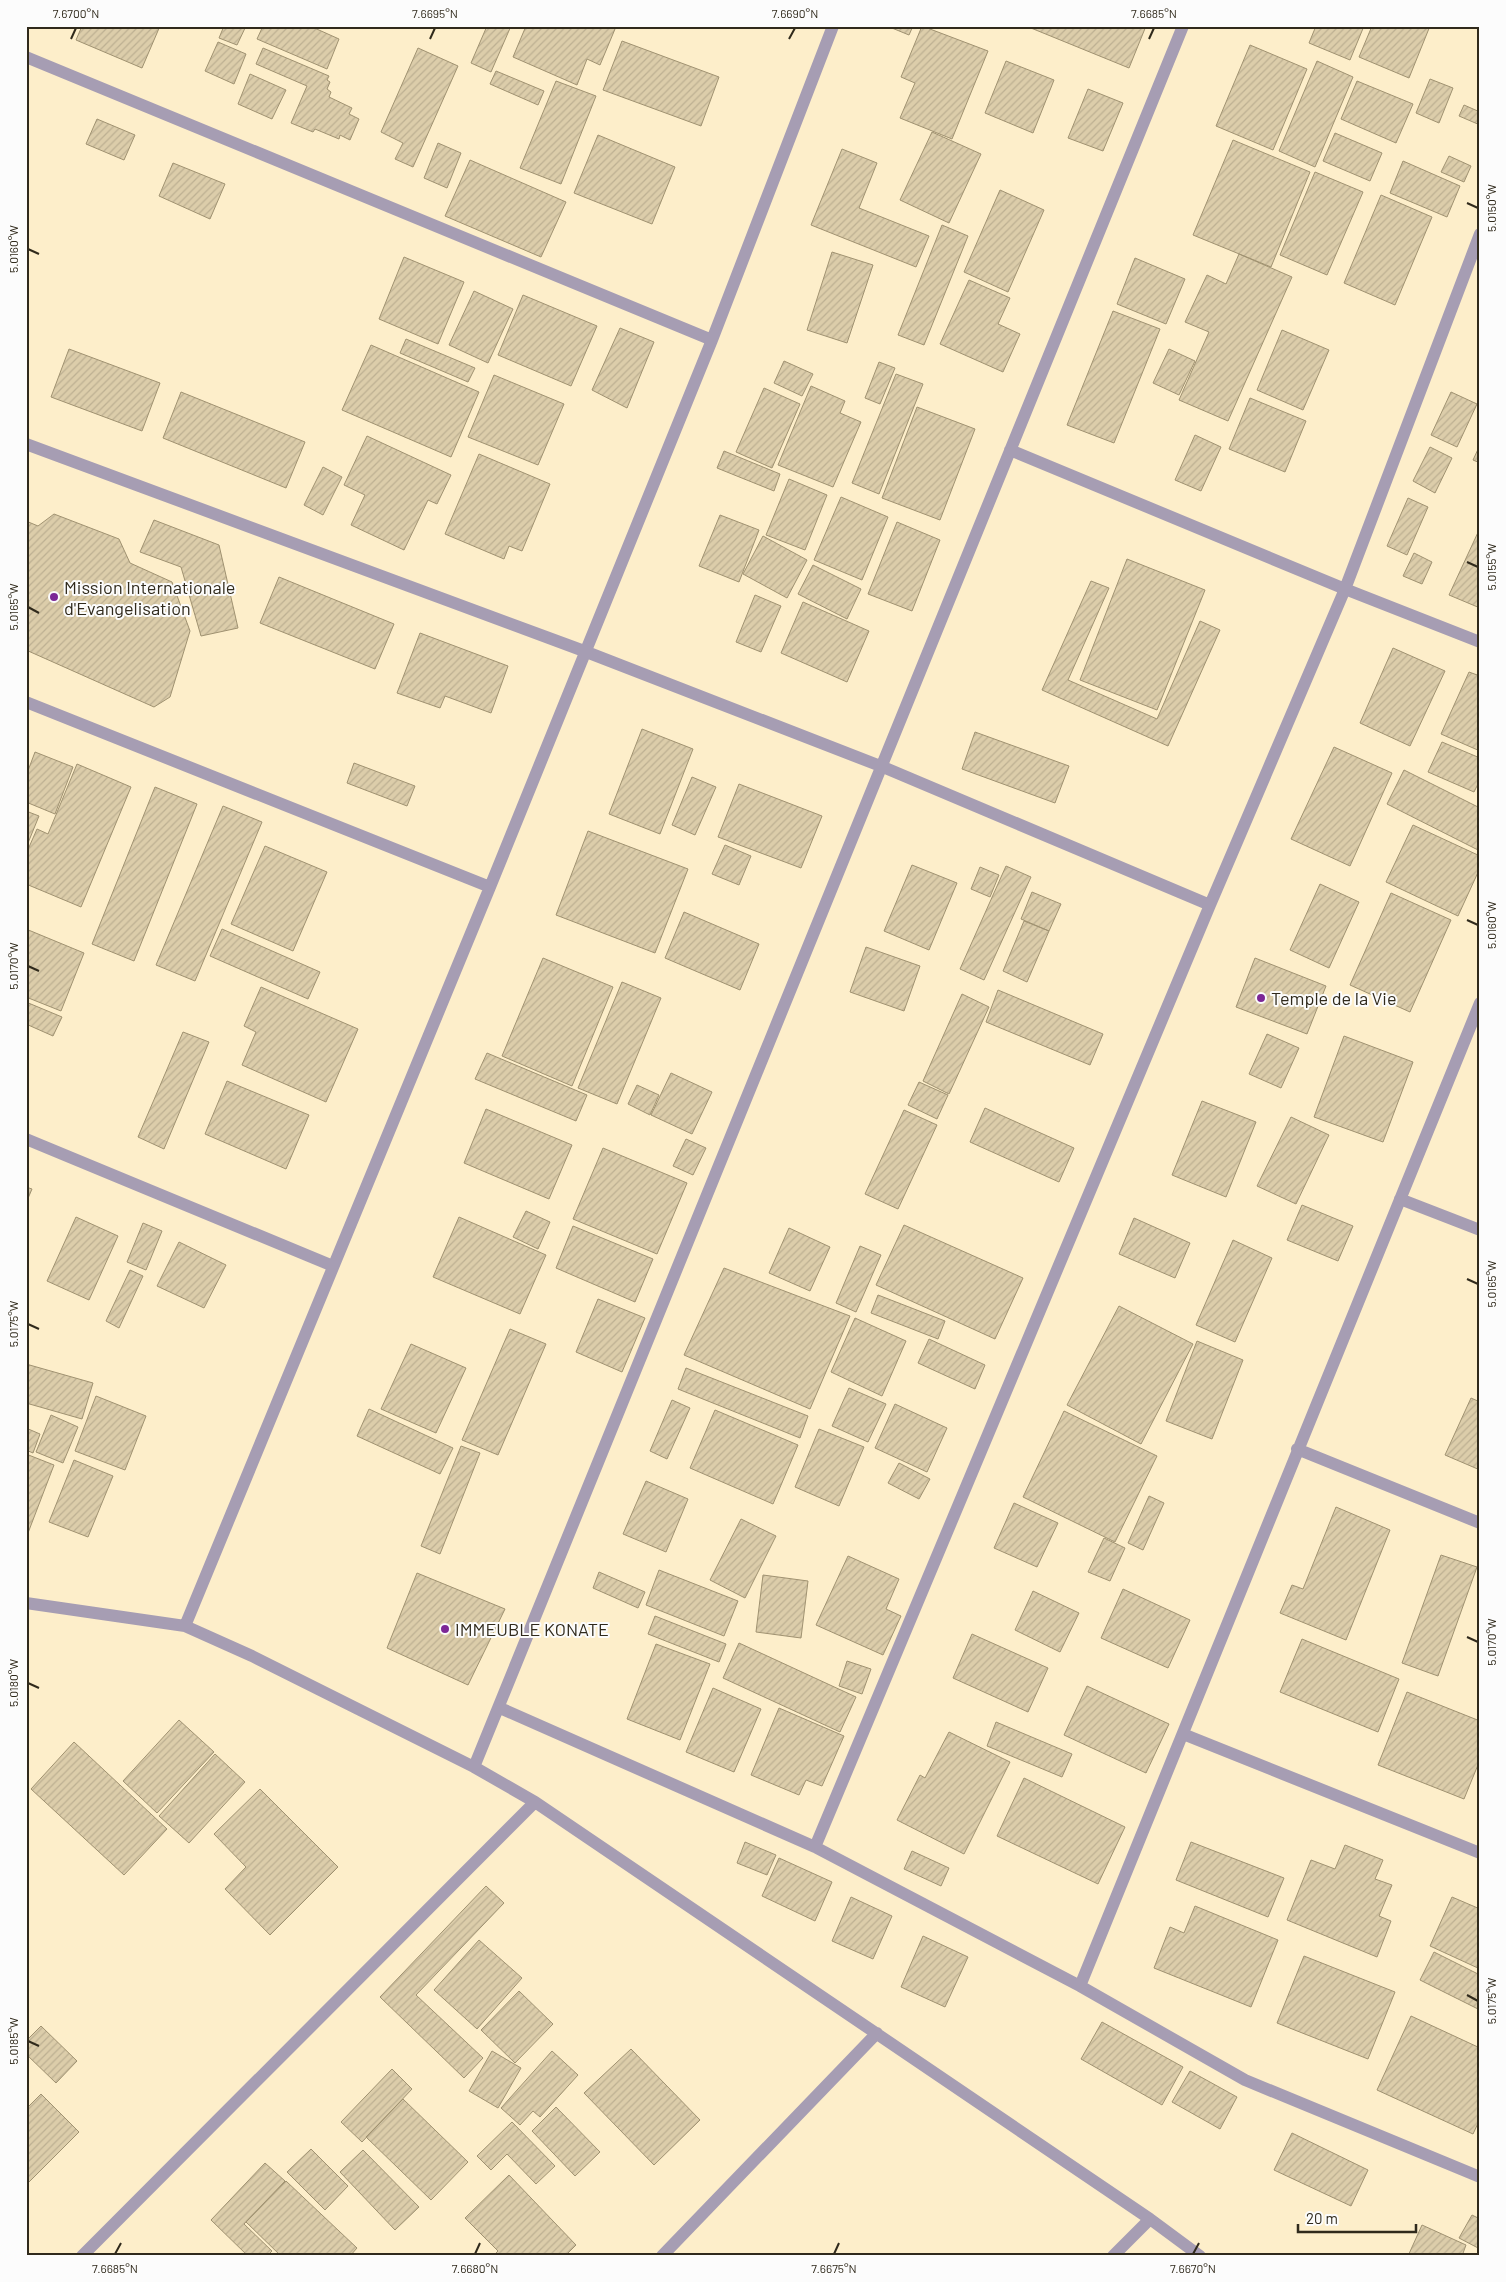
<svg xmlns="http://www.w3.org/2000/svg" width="1506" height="2282" font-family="Barlow,sans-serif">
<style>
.building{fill:url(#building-hatch);stroke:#a09271}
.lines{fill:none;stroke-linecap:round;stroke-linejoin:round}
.minor{stroke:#a69db3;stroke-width:12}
.ticks{fill:none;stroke:#302a1c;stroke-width:2}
.poi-dot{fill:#7c2796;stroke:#fcfcfc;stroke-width:2}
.labels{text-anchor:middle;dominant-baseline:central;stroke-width:4;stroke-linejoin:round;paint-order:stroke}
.poi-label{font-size:18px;fill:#302a1c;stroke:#fcfcfc;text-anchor:start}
.neatline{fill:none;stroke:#302a1c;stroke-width:2}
.ticks-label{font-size:12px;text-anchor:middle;fill:#302a1c}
</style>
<defs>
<pattern id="building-hatch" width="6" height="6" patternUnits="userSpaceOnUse" patternTransform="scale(1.25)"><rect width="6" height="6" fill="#dccdaa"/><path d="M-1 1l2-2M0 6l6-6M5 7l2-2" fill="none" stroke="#bdb092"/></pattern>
</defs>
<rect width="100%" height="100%" fill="#fdeeca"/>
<path class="building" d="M 82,26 L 160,26 L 142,68 L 76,40 Z
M 224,26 L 246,26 L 237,45 L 219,38 Z
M 263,26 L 310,26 L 339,39 L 327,69 L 257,39 Z
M 487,26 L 511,26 L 491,72 L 471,63 Z
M 526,26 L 609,26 L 615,29 L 600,65 L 587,59 L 577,85 L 513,57 Z
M 887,26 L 913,26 L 909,35 Z
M 922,26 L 988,51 L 952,139 L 900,118 L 915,83 L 901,77 Z
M 1026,26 L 1146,26 L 1129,68 Z
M 1316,26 L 1364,26 L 1350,60 L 1309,43 Z
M 1372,26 L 1430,26 L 1409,78 L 1359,57 Z
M 622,41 L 719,77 L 701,126 L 603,90 Z
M 218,42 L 246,54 L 234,84 L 205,71 Z
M 1250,45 L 1307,69 L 1273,150 L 1216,126 Z
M 263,48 L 329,76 L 327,80 L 330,82 L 327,89 L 331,92 L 329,97 L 352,108 L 349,114 L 359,119 L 350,140 L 340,135 L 339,139 L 315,129 L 313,132 L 291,123 L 307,86 L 256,64 Z
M 418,48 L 458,66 L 413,167 L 395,159 L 403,143 L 381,132 Z
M 1006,61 L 1054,80 L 1033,133 L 985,113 Z
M 1317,61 L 1353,77 L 1315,167 L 1279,151 Z
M 496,71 L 544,91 L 538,105 L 490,84 Z
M 250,74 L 286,90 L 272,119 L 238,104 Z
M 1430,79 L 1453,88 L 1439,123 L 1416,113 Z
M 556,81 L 596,96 L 561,184 L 520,168 Z
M 1357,81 L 1413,104 L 1396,143 L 1341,119 Z
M 1088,89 L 1123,103 L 1103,151 L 1068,138 Z
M 1464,105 L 1480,112 L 1480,125 L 1459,116 Z
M 97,119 L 135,135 L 124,160 L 86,144 Z
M 932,132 L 981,154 L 949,223 L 900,200 Z
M 1335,133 L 1382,153 L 1370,181 L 1323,161 Z
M 598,135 L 675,167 L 652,224 L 574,193 Z
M 1233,140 L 1310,172 L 1271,267 L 1193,235 Z
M 438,143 L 461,153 L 447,188 L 424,178 Z
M 842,149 L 877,163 L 859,208 L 929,236 L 916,267 L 811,225 Z
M 1449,156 L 1471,166 L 1464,182 L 1441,172 Z
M 470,160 L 566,202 L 541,257 L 445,216 Z
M 1403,161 L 1460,186 L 1447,217 L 1390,193 Z
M 173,163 L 225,184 L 210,219 L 159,196 Z
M 1315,172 L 1363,192 L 1327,275 L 1280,255 Z
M 1000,190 L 1044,210 L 1008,292 L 964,272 Z
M 1381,195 L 1432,217 L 1395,305 L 1344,283 Z
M 942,225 L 968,236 L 924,345 L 898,335 Z
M 832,252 L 873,265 L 847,343 L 807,330 Z
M 1239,254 L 1292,277 L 1228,421 L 1179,400 L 1209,332 L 1185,322 L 1207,275 L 1226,284 Z
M 404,257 L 464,282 L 438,344 L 379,319 Z
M 1135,258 L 1185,279 L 1166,324 L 1117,304 Z
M 969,280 L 1010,298 L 998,324 L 1020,334 L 1003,372 L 940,344 Z
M 474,291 L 513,309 L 488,363 L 449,345 Z
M 523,295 L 597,326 L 571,386 L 498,355 Z
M 1113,311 L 1160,329 L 1114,443 L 1067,425 Z
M 620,328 L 654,342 L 627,408 L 592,390 Z
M 1282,330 L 1329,350 L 1303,410 L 1257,390 Z
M 406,339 L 475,368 L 468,382 L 400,353 Z
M 371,345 L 479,392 L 451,457 L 342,410 Z
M 69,349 L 160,383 L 142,431 L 51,397 Z
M 1169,349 L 1195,361 L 1179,395 L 1153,383 Z
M 784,361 L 813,374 L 802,396 L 774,383 Z
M 879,362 L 895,368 L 880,404 L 865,398 Z
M 896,374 L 923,384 L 879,494 L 852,483 Z
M 494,375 L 564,404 L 538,465 L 468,437 Z
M 811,386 L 845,401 L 840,413 L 861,422 L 833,487 L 778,465 Z
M 764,388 L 800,404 L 772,468 L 736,452 Z
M 181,392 L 305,442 L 286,488 L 163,438 Z
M 1451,392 L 1477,404 L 1457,447 L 1431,435 Z
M 1250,398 L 1306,421 L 1285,472 L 1229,449 Z
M 917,407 L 975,429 L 940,520 L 882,498 Z
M 1195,435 L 1221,447 L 1201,491 L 1175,480 Z
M 367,436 L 451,475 L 437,504 L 428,500 L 404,550 L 351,525 L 365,495 L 344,485 Z
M 1480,445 L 1480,463 L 1473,460 Z
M 1430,447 L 1452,458 L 1435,493 L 1413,481 Z
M 724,451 L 780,474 L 774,491 L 717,468 Z
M 479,454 L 550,484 L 522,551 L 509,546 L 504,559 L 445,534 Z
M 323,467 L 342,477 L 323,515 L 304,505 Z
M 789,479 L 827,495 L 805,550 L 766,535 Z
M 841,497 L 888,517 L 862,580 L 814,560 Z
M 1408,498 L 1428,507 L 1407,555 L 1387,546 Z
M 54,514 L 119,539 L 130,563 L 172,582 L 190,631 L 170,697 L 154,707 L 26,650 L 26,521 L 38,526 Z
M 720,515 L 759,530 L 739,582 L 699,566 Z
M 154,520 L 219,545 L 238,628 L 201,636 L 181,567 L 140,552 Z
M 897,522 L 940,540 L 912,611 L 868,594 Z
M 1480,528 L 1480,608 L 1449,595 Z
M 763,536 L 807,560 L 787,598 L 743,574 Z
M 1414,553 L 1432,562 L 1422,584 L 1403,576 Z
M 1127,559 L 1205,590 L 1157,710 L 1080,680 Z
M 813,565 L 861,589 L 847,619 L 798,594 Z
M 279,577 L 394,624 L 375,669 L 260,623 Z
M 1091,581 L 1109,588 L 1068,680 L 1157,719 L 1200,621 L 1220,630 L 1168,746 L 1042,690 Z
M 755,595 L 781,606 L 761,652 L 736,642 Z
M 803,602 L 869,631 L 847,682 L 781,653 Z
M 420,633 L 508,666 L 491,713 L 445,696 L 440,708 L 397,693 Z
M 1393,648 L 1445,671 L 1410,746 L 1360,723 Z
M 1469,672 L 1480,676 L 1480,751 L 1441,734 Z
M 642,729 L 693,749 L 660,834 L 609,814 Z
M 975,732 L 1069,766 L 1055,803 L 962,769 Z
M 1442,742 L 1480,758 L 1480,780 L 1474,792 L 1428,772 Z
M 1334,747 L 1392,773 L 1350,866 L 1291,839 Z
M 35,752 L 73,767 L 55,814 L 26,802 L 26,776 Z
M 354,763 L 415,786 L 407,806 L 347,783 Z
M 77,764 L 131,787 L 81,907 L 26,884 L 26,854 L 37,829 L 48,834 Z
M 1404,770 L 1480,808 L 1480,851 L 1387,804 Z
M 692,777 L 716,787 L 695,835 L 672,825 Z
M 739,784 L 822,816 L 801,868 L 718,837 Z
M 155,787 L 197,804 L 134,961 L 92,944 Z
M 223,806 L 262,822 L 195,981 L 156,965 Z
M 26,811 L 39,816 L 28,843 L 26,842 Z
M 1413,825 L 1480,856 L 1480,868 L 1458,916 L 1386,882 Z
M 588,831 L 688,869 L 655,953 L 556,915 Z
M 725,845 L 751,856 L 739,885 L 712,874 Z
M 265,846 L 327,872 L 293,951 L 231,924 Z
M 912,865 L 957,883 L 929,950 L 884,931 Z
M 1006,866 L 1031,877 L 984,980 L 960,969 Z
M 980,867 L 999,875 L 990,897 L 971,889 Z
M 1320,884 L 1359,902 L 1329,968 L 1290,950 Z
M 1032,892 L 1061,904 L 1049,931 L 1021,919 Z
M 1391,893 L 1451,920 L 1410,1012 L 1350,985 Z
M 684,912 L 759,944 L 740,990 L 665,958 Z
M 1024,921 L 1049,931 L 1027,982 L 1003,971 Z
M 26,929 L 84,953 L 61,1011 L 26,997 Z
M 222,929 L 320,972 L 308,999 L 210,956 Z
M 866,947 L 920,966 L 904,1011 L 850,992 Z
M 543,958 L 613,987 L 572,1086 L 502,1056 Z
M 1255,958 L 1326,986 L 1307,1034 L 1236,1007 Z
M 622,982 L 661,998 L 617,1104 L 578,1088 Z
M 261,987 L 358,1029 L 326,1102 L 242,1065 L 256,1032 L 244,1026 Z
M 998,990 L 1103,1034 L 1090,1065 L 986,1022 Z
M 962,994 L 989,1007 L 949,1094 L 923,1081 Z
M 26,1002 L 62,1017 L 53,1036 L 26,1024 Z
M 183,1032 L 209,1042 L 164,1149 L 138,1137 Z
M 1267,1034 L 1299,1048 L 1281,1088 L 1249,1074 Z
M 1344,1036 L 1413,1062 L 1383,1142 L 1314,1117 Z
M 487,1053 L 587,1095 L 576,1121 L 475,1079 Z
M 671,1073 L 712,1092 L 692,1134 L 651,1115 Z
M 227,1081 L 309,1115 L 286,1169 L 205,1134 Z
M 919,1082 L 948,1095 L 937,1119 L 908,1105 Z
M 637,1085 L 659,1095 L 650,1115 L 628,1104 Z
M 1202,1101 L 1256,1122 L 1226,1197 L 1172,1175 Z
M 985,1108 L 1074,1148 L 1059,1182 L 970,1142 Z
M 486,1109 L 572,1145 L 549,1199 L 464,1163 Z
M 904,1110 L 937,1125 L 898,1209 L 865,1194 Z
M 1291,1117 L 1329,1135 L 1296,1204 L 1257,1186 Z
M 686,1139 L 706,1148 L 693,1175 L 673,1166 Z
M 603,1148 L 687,1183 L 657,1254 L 573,1219 Z
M 26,1187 L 32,1189 L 26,1203 Z
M 1302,1205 L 1353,1226 L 1338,1261 L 1287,1240 Z
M 526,1211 L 550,1222 L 538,1249 L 513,1237 Z
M 76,1217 L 118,1236 L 89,1300 L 47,1281 Z
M 459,1217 L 546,1255 L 520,1314 L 433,1277 Z
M 1134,1218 L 1190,1243 L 1175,1278 L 1119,1254 Z
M 143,1223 L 162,1231 L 146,1270 L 127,1262 Z
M 904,1225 L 1023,1278 L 995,1339 L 876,1285 Z
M 573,1226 L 653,1259 L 635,1302 L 556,1268 Z
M 789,1228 L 830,1247 L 810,1291 L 769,1273 Z
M 1233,1240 L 1272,1258 L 1235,1342 L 1196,1325 Z
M 179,1242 L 226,1265 L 204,1308 L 157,1286 Z
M 860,1246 L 881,1255 L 856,1312 L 836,1303 Z
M 724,1268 L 850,1316 L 810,1409 L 684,1355 Z
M 130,1270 L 143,1276 L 119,1328 L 106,1321 Z
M 878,1295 L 945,1321 L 938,1339 L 871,1313 Z
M 598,1299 L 645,1318 L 622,1372 L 576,1352 Z
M 1119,1306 L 1193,1344 L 1141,1444 L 1067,1405 Z
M 855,1318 L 906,1341 L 882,1396 L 831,1372 Z
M 510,1329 L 546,1344 L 498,1455 L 462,1440 Z
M 929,1339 L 985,1365 L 975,1389 L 918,1363 Z
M 1197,1341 L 1243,1360 L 1212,1439 L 1166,1421 Z
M 411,1344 L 466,1368 L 436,1433 L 381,1409 Z
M 26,1364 L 93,1383 L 82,1419 L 26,1403 Z
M 686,1368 L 808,1416 L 800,1438 L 678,1389 Z
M 849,1388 L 886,1404 L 868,1442 L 832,1426 Z
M 96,1396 L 146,1416 L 125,1470 L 75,1451 Z
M 1471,1398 L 1480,1402 L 1480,1470 L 1445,1455 Z
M 672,1400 L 690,1408 L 667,1459 L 650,1451 Z
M 895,1404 L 947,1428 L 927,1472 L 875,1448 Z
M 369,1409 L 453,1448 L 440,1474 L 357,1436 Z
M 715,1410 L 798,1445 L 773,1504 L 690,1468 Z
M 1064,1411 L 1157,1456 L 1115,1542 L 1023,1497 Z
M 51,1415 L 78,1427 L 63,1463 L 36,1452 Z
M 26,1428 L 40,1434 L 33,1453 L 26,1450 Z
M 819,1429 L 864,1447 L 839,1506 L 795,1487 Z
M 461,1446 L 480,1453 L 440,1554 L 421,1546 Z
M 26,1454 L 54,1465 L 28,1533 L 26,1532 Z
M 74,1460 L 113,1476 L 88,1537 L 49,1522 Z
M 899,1463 L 930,1479 L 919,1499 L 888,1483 Z
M 646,1481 L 688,1499 L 666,1552 L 623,1534 Z
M 1149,1496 L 1164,1503 L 1143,1550 L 1128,1543 Z
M 1014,1503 L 1058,1523 L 1037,1567 L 994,1548 Z
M 1336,1507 L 1390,1530 L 1346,1640 L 1280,1613 L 1292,1585 L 1303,1589 Z
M 741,1519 L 776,1536 L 745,1598 L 710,1580 Z
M 1104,1538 L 1125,1548 L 1110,1581 L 1088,1572 Z
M 1441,1555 L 1477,1567 L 1438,1676 L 1402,1663 Z
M 848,1556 L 899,1579 L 886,1609 L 901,1616 L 883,1655 L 816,1625 Z
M 659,1570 L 738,1601 L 724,1636 L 646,1605 Z
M 599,1572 L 645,1592 L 638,1608 L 593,1588 Z
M 417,1573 L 505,1609 L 468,1685 L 387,1648 Z
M 763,1575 L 808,1581 L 801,1638 L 756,1632 Z
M 1123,1589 L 1190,1620 L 1168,1668 L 1101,1638 Z
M 1033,1591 L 1079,1613 L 1060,1652 L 1015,1630 Z
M 655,1616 L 726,1644 L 719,1662 L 648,1634 Z
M 972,1634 L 1048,1668 L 1028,1712 L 953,1678 Z
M 1302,1639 L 1399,1679 L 1378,1732 L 1280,1692 Z
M 739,1643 L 856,1697 L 840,1732 L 723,1678 Z
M 656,1644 L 710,1664 L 680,1740 L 627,1719 Z
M 847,1661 L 871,1669 L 862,1694 L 839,1686 Z
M 1087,1686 L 1169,1724 L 1146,1773 L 1064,1735 Z
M 713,1688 L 761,1709 L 734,1772 L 686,1752 Z
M 1407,1692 L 1480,1721 L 1480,1760 L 1464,1799 L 1378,1765 Z
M 779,1708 L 844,1736 L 822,1786 L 806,1780 L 799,1795 L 751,1775 Z
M 179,1720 L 214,1752 L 157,1813 L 123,1781 Z
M 996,1722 L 1072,1754 L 1062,1777 L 987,1746 Z
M 949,1732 L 1010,1762 L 964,1854 L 897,1820 L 920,1775 L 925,1778 Z
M 74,1742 L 167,1829 L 124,1875 L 31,1789 Z
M 215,1754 L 245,1782 L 189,1843 L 159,1816 Z
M 1024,1778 L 1125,1827 L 1098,1884 L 997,1836 Z
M 260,1789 L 338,1867 L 270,1935 L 225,1889 L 246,1867 L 214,1834 Z
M 745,1842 L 776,1855 L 767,1875 L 737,1863 Z
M 1191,1842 L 1284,1878 L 1268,1917 L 1176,1880 Z
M 1345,1845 L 1383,1860 L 1375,1879 L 1392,1885 L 1379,1916 L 1391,1921 L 1377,1957 L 1287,1920 L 1311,1860 L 1335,1869 Z
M 912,1851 L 949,1868 L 941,1886 L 904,1869 Z
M 779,1858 L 832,1882 L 815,1921 L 762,1896 Z
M 486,1886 L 504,1903 L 416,1995 L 483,2058 L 464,2078 L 380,1997 Z
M 851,1897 L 892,1916 L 873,1959 L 832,1941 Z
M 1452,1897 L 1480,1909 L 1480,1969 L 1430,1946 Z
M 1195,1906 L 1278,1940 L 1251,2007 L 1154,1968 L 1170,1927 L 1184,1933 Z
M 923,1936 L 968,1957 L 945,2007 L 901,1987 Z
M 479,1940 L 522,1978 L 477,2029 L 434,1990 Z
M 1434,1952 L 1480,1975 L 1480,2010 L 1420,1980 Z
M 1304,1956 L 1395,1992 L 1368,2059 L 1277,2023 Z
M 519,1991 L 553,2024 L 515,2063 L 481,2030 Z
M 1411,2016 L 1480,2048 L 1480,2119 L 1473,2134 L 1377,2090 Z
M 1102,2022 L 1183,2067 L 1162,2105 L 1081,2059 Z
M 41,2026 L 77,2061 L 56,2083 L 26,2054 L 26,2041 Z
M 631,2049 L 700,2120 L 654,2165 L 584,2093 Z
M 492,2051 L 521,2068 L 498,2108 L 469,2091 Z
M 552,2051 L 578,2075 L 540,2117 L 533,2111 L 520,2125 L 501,2108 Z
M 392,2069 L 412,2089 L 362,2142 L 341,2122 Z
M 1190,2071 L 1237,2097 L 1220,2129 L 1172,2102 Z
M 41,2094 L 79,2132 L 26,2185 L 26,2109 Z
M 403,2099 L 468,2162 L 431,2200 L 366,2137 Z
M 556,2107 L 600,2152 L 575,2176 L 532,2131 Z
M 512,2122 L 555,2166 L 536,2184 L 507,2154 L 491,2170 L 477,2156 Z
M 1292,2133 L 1368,2170 L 1351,2206 L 1274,2170 Z
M 311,2149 L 348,2186 L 325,2210 L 287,2172 Z
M 363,2150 L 419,2207 L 395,2230 L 340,2172 Z
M 265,2163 L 285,2181 L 244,2224 L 272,2251 L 267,2256 L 248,2256 L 211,2220 Z
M 509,2175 L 576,2245 L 565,2256 L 493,2256 L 498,2251 L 465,2218 Z
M 286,2181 L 357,2248 L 350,2256 L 281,2256 L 246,2222 Z
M 1472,2215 L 1480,2219 L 1480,2249 L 1459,2238 Z
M 1422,2225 L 1466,2245 L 1462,2256 L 1408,2256 Z"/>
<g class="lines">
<path class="minor" d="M 26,57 L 712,340
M 26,444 L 584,651 L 883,767 L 1210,905
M 1010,450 L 1345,589 L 1480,642
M 26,702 L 490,887
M 26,1139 L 333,1266
M 1400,1199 L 1480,1230
M 1297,1449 L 1480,1523
M 26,1603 L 185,1626 L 252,1656 L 474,1767 L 535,1802 L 1150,2219 L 1200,2256
M 185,1626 L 490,887 L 712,340 L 833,26
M 500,1708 L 815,1847 L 1080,1986 L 1245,2080 L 1480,2177
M 1183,1734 L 1480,1853
M 474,1767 L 1183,26
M 815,1847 L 1210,905 L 1345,589 L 1480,234
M 1080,1986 L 1480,1003
M 82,2256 L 535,1802
M 662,2256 L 877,2033
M 1113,2256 L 1150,2219"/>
</g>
<path class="ticks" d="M 71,39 L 76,28M 430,39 L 435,28M 789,39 L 795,28M 1149,39 L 1154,28M 1467,203 L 1478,208M 28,249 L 39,254M 1467,562 L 1478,567M 28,607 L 39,613M 1467,920 L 1478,925M 28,966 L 39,971M 1467,1279 L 1478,1284M 28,1324 L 39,1329M 1467,1637 L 1478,1642M 28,1683 L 39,1688M 1467,1995 L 1478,2001M 28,2041 L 39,2046M 115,2254 L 121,2243M 475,2254 L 480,2243M 834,2254 L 839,2243M 1193,2254 L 1199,2243"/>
<g class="poi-dot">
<circle cx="54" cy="597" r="5"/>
<circle cx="1261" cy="998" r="5"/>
<circle cx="445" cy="1629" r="5"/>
</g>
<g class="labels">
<g class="poi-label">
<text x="64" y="587">Mission Internationale<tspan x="64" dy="21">d'Evangelisation</tspan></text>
<text x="1271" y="998">Temple de la Vie</text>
<text x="455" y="1629">IMMEUBLE KONATE</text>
</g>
</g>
<rect width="1506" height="2282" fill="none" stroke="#fcfcfc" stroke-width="55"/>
<path d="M1298 2224v8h118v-8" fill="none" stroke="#302a1c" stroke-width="2.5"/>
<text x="1306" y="2224" font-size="15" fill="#302a1c" stroke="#fcfcfc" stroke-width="4" paint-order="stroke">20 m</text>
<rect x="28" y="28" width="1450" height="2226" class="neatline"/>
<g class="ticks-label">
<text x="76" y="18">7.6700°N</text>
<text x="435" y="18">7.6695°N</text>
<text x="795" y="18">7.6690°N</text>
<text x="1154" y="18">7.6685°N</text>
<text transform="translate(1492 208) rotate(-90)" y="4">5.0150°W</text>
<text transform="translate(14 249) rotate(-90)" y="4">5.0160°W</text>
<text transform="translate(1492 567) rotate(-90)" y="4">5.0155°W</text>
<text transform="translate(14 607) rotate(-90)" y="4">5.0165°W</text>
<text transform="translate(1492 925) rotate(-90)" y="4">5.0160°W</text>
<text transform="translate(14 966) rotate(-90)" y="4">5.0170°W</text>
<text transform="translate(1492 1284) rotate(-90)" y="4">5.0165°W</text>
<text transform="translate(14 1324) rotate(-90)" y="4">5.0175°W</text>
<text transform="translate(1492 1642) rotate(-90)" y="4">5.0170°W</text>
<text transform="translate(14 1683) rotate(-90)" y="4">5.0180°W</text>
<text transform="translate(1492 2001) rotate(-90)" y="4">5.0175°W</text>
<text transform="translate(14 2041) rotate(-90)" y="4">5.0185°W</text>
<text x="115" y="2273">7.6685°N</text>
<text x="475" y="2273">7.6680°N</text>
<text x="834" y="2273">7.6675°N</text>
<text x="1193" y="2273">7.6670°N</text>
</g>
</svg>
